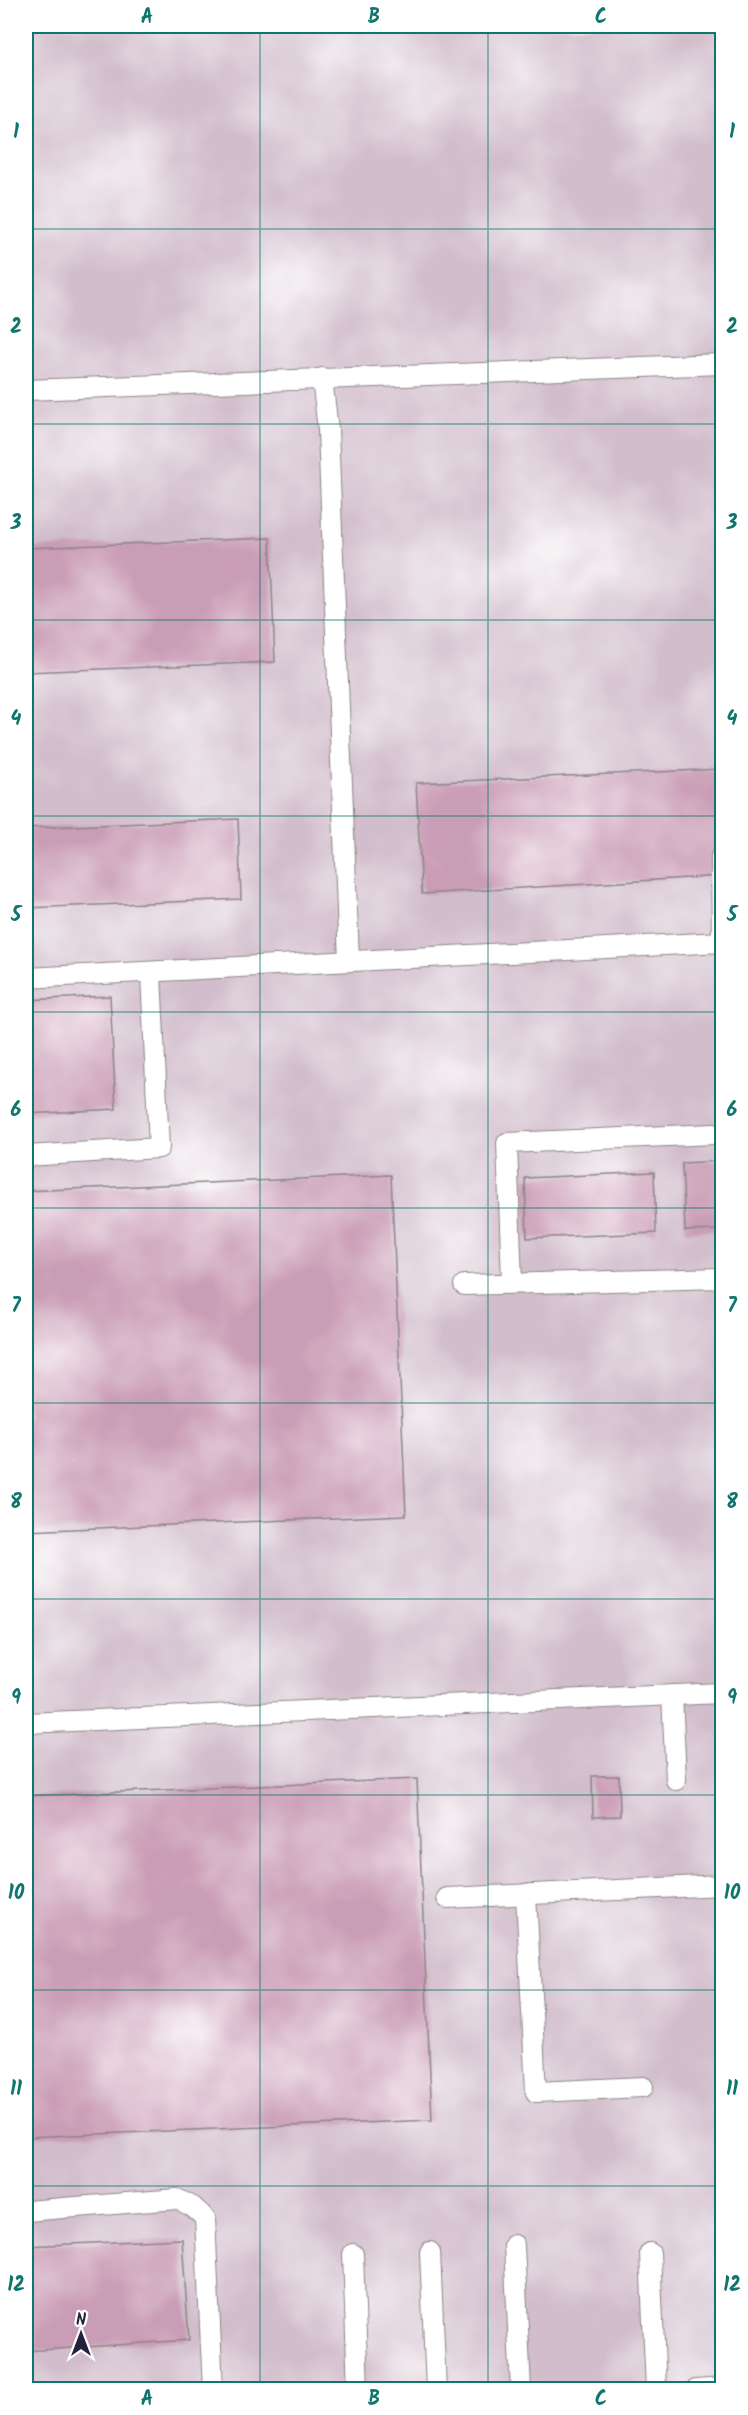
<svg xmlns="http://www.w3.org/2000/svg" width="748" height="2415" font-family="Kalam,sans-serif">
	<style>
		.industrial { fill: #d1bdcb }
		.building { fill: #ca9db6 }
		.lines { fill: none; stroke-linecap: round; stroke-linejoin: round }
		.service-casing { stroke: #8d8588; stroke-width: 22 }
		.service { stroke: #fff; stroke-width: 20 }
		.grid { fill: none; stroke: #0f766e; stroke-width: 1.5; stroke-opacity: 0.55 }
		.neatline { fill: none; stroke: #0f766e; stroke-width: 2 }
		.grid-label { font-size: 20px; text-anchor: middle; font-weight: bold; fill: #0f766e }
	</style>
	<rect width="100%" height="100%" fill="#fff"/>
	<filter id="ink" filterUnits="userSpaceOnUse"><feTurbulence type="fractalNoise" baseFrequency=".0167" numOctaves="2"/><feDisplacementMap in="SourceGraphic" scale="12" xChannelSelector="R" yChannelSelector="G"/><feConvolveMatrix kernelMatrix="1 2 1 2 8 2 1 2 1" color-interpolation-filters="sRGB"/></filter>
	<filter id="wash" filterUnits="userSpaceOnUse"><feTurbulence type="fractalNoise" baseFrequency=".008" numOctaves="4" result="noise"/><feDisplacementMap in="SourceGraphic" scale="24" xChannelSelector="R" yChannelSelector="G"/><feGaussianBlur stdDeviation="1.35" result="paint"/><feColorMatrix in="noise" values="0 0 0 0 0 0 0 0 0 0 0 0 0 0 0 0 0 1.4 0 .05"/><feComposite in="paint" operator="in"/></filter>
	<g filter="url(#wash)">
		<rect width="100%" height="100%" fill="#f8e8d4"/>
		<rect class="industrial" x="26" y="26" width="696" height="2363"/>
		<g id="blocks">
			<g class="building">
				<path d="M270 538 275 662 26 672V548Z"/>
				<path d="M722 769V827H718L721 876 422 894 416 783Z"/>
				<path d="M238 819 241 899 26 908V828Z"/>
				<path d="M110 996 116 1109 26 1114V1000Z"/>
				<path d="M722 1161V1230L685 1231 682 1163Z"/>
				<path d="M654 1172 656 1233 527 1238 525 1178Z"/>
				<path d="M391 1175 406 1515 26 1531V1191Z"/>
				<path d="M592 1776H619L620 1816 593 1817Z"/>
				<path d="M417 1779 432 2120 26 2137V1796Z"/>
				<path d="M182 2239 189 2340 26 2351V2246Z"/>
			</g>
		</g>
	</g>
	<g filter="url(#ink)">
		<use href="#blocks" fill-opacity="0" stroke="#8d8588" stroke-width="1.5"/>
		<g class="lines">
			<g class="service-casing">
				<g id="service">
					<path d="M322 378 328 430 349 961"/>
					<path d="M26 390 722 364"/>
					<path d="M721 857 722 942"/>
					<path d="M26 978 722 942"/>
					<path d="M26 1156 159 1148 151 973"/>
					<path d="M512 1283 507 1143 714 1134"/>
					<path d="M464 1285 722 1278"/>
					<path d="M672 1695 676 1780"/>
					<path d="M26 1723 722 1693"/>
					<path d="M526 1894 536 2092 643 2087"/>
					<path d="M447 1898 722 1885"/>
					<path d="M26 2211 177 2199 193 2207 205 2218 213 2390"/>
					<path d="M514 2245 521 2390"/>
					<path d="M430 2252 436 2390"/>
					<path d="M650 2253 656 2390"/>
					<path d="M353 2254 358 2390"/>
					<path d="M696 2390 722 2388"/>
				</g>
			</g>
			<use href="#service" class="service"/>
		</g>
	</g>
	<path class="grid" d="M260 26V2390M488 26V2390M26 229H722M26 424H722M26 620H722M26 816H722M26 1012H722M26 1208H722M26 1403H722M26 1599H722M26 1795H722M26 1990H722M26 2186H722"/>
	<rect width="748" height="2415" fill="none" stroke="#fff" stroke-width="66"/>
	<g transform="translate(81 2334)" stroke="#ffffff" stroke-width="4.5" paint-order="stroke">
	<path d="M0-4.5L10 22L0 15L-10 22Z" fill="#22223b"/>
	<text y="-9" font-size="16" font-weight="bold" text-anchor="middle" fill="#22223b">N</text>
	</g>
	<rect x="33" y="33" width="682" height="2349" class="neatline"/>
	<g class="grid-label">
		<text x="147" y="23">A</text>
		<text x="374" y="23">B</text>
		<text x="601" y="23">C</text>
		<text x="16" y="138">1</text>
		<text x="732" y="138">1</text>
		<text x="16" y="333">2</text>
		<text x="732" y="333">2</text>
		<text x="16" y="529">3</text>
		<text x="732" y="529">3</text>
		<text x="16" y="725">4</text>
		<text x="732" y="725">4</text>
		<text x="16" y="921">5</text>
		<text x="732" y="921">5</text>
		<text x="16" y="1116">6</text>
		<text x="732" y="1116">6</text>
		<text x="16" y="1312">7</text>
		<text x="732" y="1312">7</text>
		<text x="16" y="1508">8</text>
		<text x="732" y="1508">8</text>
		<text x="16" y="1704">9</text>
		<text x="732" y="1704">9</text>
		<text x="16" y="1899">10</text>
		<text x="732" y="1899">10</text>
		<text x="16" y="2095">11</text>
		<text x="732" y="2095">11</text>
		<text x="16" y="2291">12</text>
		<text x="732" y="2291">12</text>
		<text x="147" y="2405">A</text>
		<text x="374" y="2405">B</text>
		<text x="601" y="2405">C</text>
	</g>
</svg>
